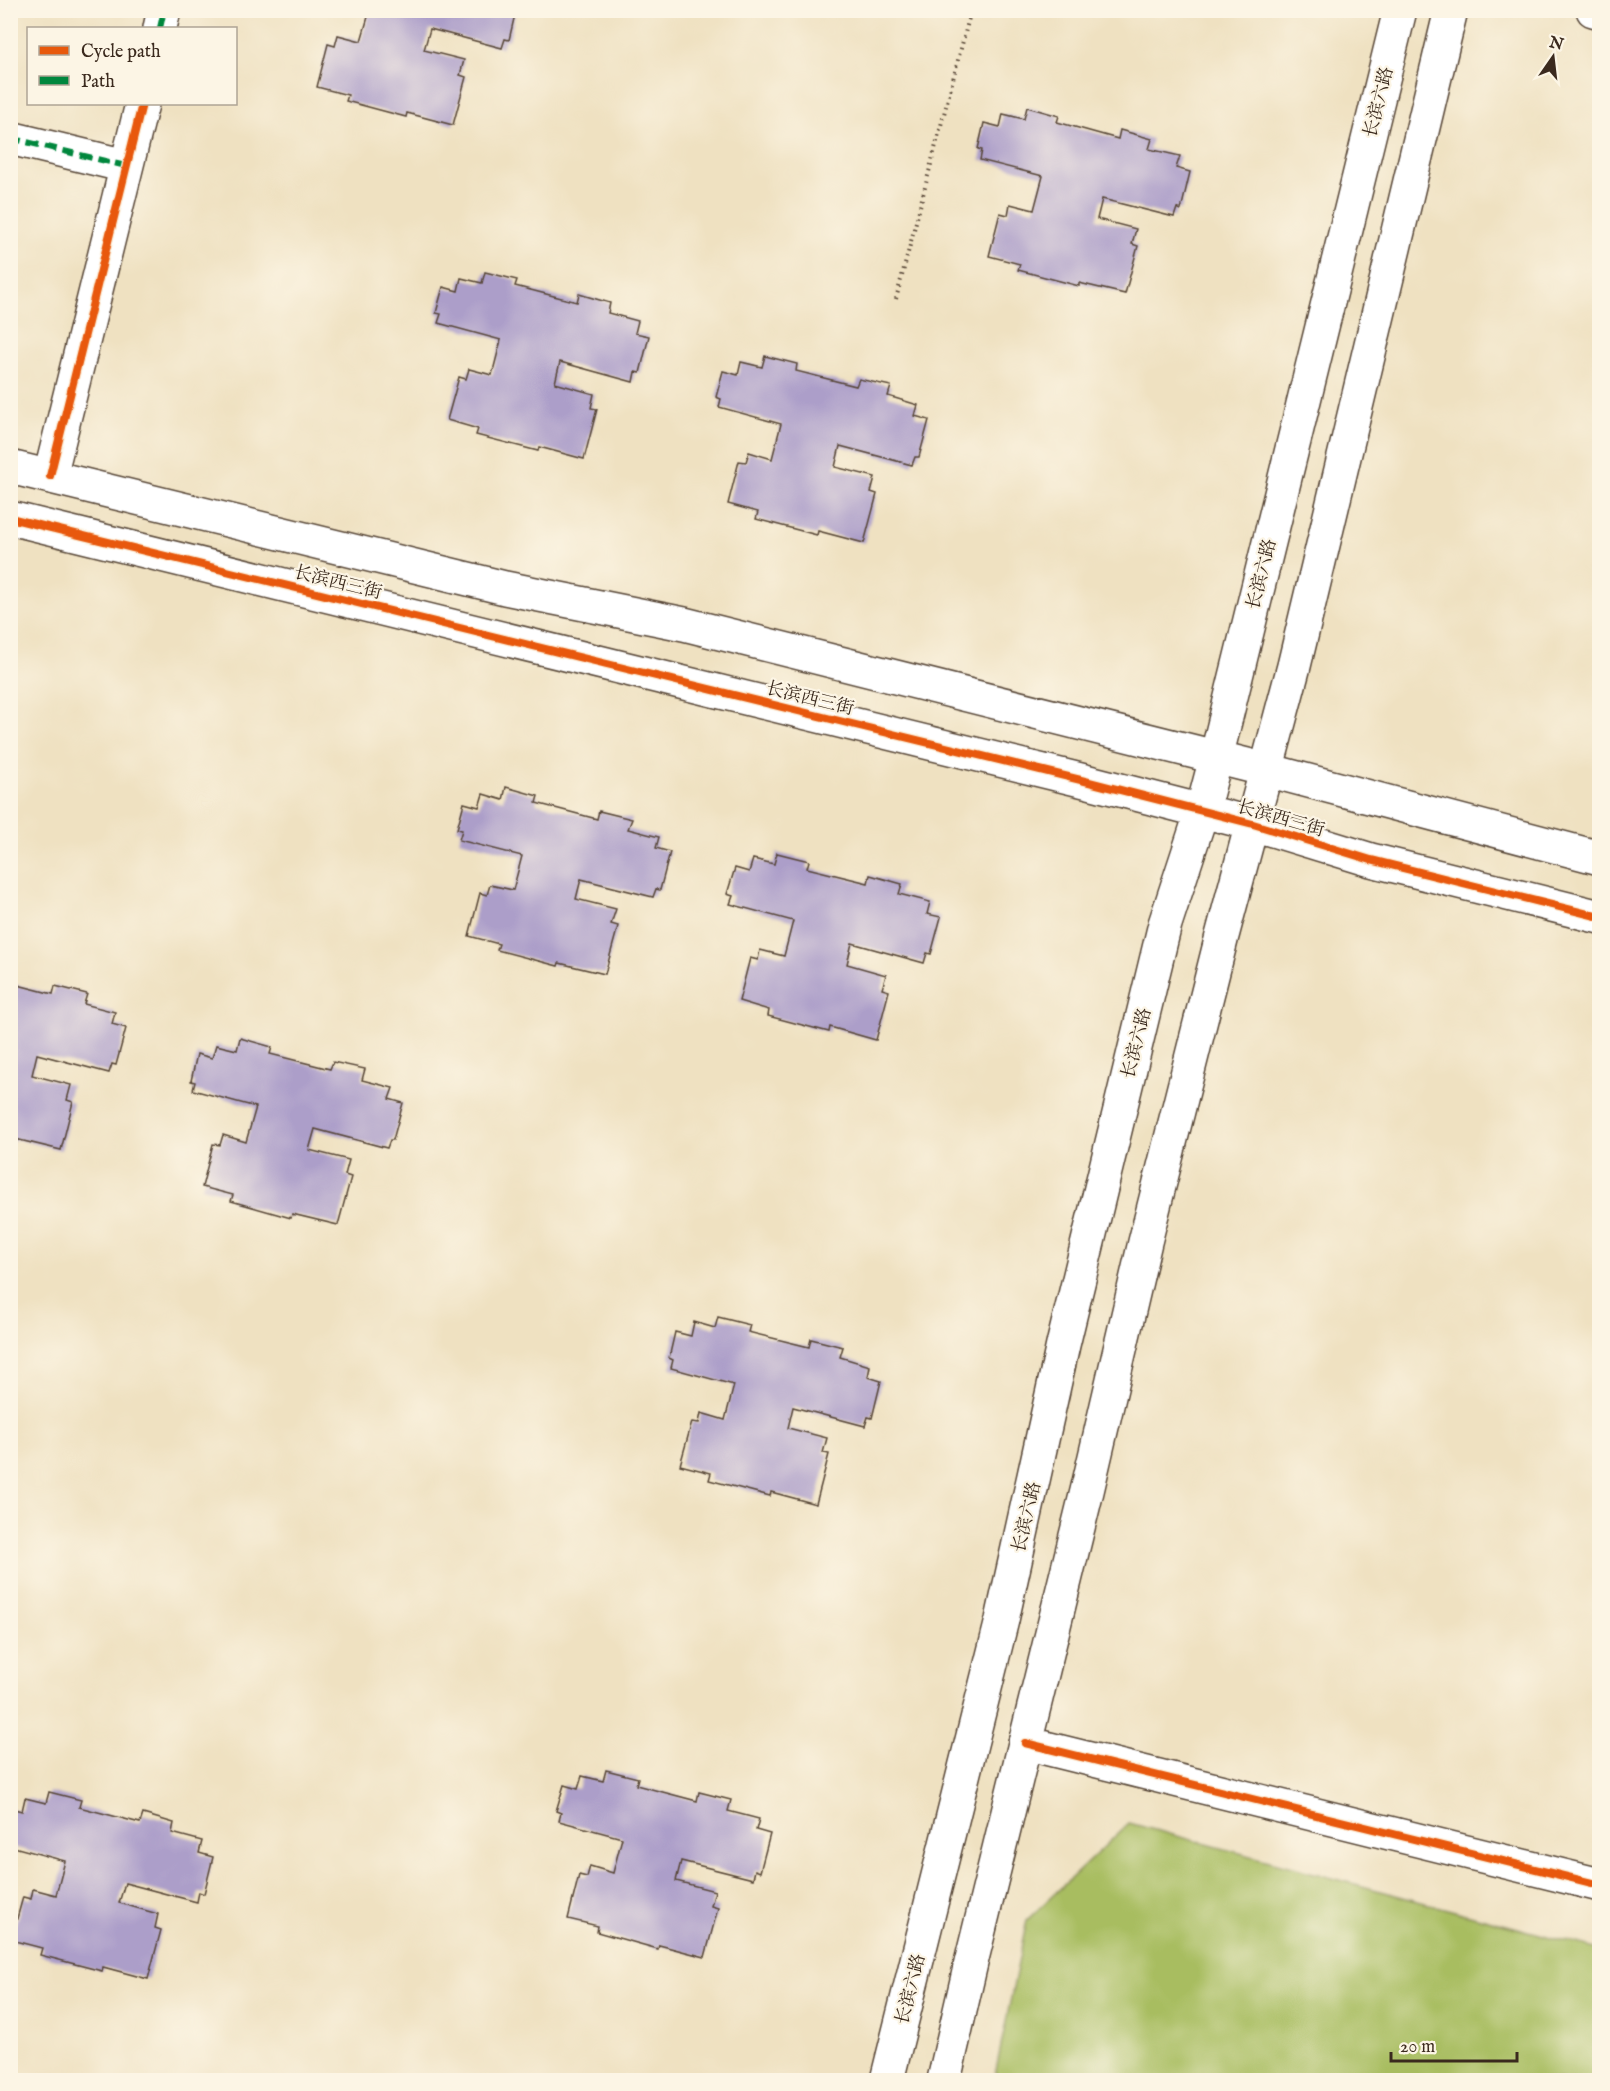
<svg xmlns="http://www.w3.org/2000/svg" width="1610" height="2091" font-family="'IM FELL English','Noto Serif SC',serif">
	<style>
		.green { fill: #a8bd61; stroke: #727440; stroke-width: 1.5 }
		.building { fill: #ac9ec9 }
		.lines { fill: none; stroke-linecap: round; stroke-linejoin: round }
		.minor-casing { stroke: #564536; stroke-width: 36 }
		.tertiary-casing { stroke: #564536; stroke-width: 36 }
		.secondary-casing { stroke: #564536; stroke-width: 36 }
		.path { stroke: #564536; stroke-width: 4; stroke-dasharray: 1.5 4.5; stroke-linecap: butt }
		.minor { stroke: #fff; stroke-width: 33 }
		.tertiary { stroke: #fff; stroke-width: 33 }
		.secondary { stroke: #fff; stroke-width: 33 }
		.quiet { stroke: #00873e; stroke-width: 6; stroke-dasharray: 12 6; stroke-linecap: butt }
		.cycleway-casing { stroke: #fcf5e5; stroke-width: 11 }
		.cycleway { stroke: #e8590c; stroke-width: 8 }
		.labels { text-anchor: middle; stroke-width: 4.5; stroke-linejoin: round; paint-order: stroke }
		.street-label { font-size: 18px; fill: #3b2a1e; stroke: #fcf5e5 }
	</style>
	<rect width="100%" height="100%" fill="#fcf5e5"/>
	<filter id="ink" filterUnits="userSpaceOnUse"><feTurbulence type="fractalNoise" baseFrequency=".0167" numOctaves="2"/><feDisplacementMap in="SourceGraphic" scale="12" xChannelSelector="R" yChannelSelector="G"/><feConvolveMatrix kernelMatrix="1 2 1 2 8 2 1 2 1" color-interpolation-filters="sRGB"/></filter>
	<filter id="wash" filterUnits="userSpaceOnUse"><feTurbulence type="fractalNoise" baseFrequency=".008" numOctaves="4" result="noise"/><feDisplacementMap in="SourceGraphic" scale="24" xChannelSelector="R" yChannelSelector="G"/><feGaussianBlur stdDeviation="1.35" result="paint"/><feColorMatrix in="noise" values="0 0 0 0 0 0 0 0 0 0 0 0 0 0 0 0 0 1.4 0 .05"/><feComposite in="paint" operator="in"/></filter>
	<g filter="url(#wash)">
		<rect width="100%" height="100%" fill="#efe1c1"/>
		<path class="green" d="M1129 1823 1599 1950V2080H994L1027 1920Z"/>
		<g id="blocks">
			<g class="building">
				<path d="M370 10H516L509 40 505 39 502 48 430 29 424 50 464 60 460 75 466 77 453 125 407 113 406 117 346 101 348 95 317 87 328 44 335 46 338 35 361 41Z"/>
				<path d="M1027 107 1059 116 1057 122 1118 139 1120 130 1152 139 1149 149 1180 156 1176 168 1190 172 1181 210 1177 208 1174 217 1102 199 1097 219 1136 229 1132 244 1138 246 1125 294 1079 283V286L1018 270 1020 264 989 256 1000 213 1008 215 1010 204 1034 210 1043 176 980 160 982 150 978 149 984 123 1000 127 1003 114 1024 119Z"/>
				<path d="M485 272 517 280 515 286 577 302 579 294 610 303 608 313 638 321 635 333 649 336 640 373 635 372 633 382 560 362 555 383 594 394 591 408 597 409 584 459 539 447 538 451 476 435 478 429 447 420 459 377 466 379 469 369 492 375 501 340 438 323 441 314 436 313 443 287 458 291 461 278 482 283Z"/>
				<path d="M765 356 797 364 796 371 856 386 859 379 891 386 888 396 918 405 915 416 929 420 919 457H915L912 465 840 446 835 467 875 477 871 492 877 494 864 543 818 531 817 535 756 519 758 512 728 504 739 461 746 462 749 452 772 459 781 424 719 407 721 399 716 397 723 371 738 375 741 362 762 367Z"/>
				<path d="M506 787 538 796 536 803 597 819 599 811 632 819 628 829 659 837 656 848 670 852 660 890 656 889 653 897 581 879 576 899 616 909 611 924 618 926 605 974 559 963 558 966 497 950 499 944 469 936 480 893 487 895 490 885 513 890 522 856 459 840 462 830 457 829 464 803 479 807 483 794 503 800Z"/>
				<path d="M777 853 809 861 807 868 868 883 870 875 902 884 899 894 930 902 927 914 941 917 931 954 927 953 924 963 852 943 847 964 886 975 882 989 889 991 876 1040 830 1027 829 1032 768 1016 769 1010 739 1001 750 958 758 960 760 950 784 956 793 921 730 904 733 896 727 894 735 868 749 872 753 859 774 864Z"/>
				<path d="M10 983 53 994 55 986 87 994 84 1004 115 1012 112 1024 126 1028 116 1065 112 1064 109 1073 37 1054 32 1075 71 1085 67 1100 73 1102 61 1150 15 1139 14 1142 10 1141Z"/>
				<path d="M240 1038 272 1047 270 1054 330 1069 333 1062 365 1069 362 1080 393 1088 389 1099 403 1103 393 1140H390L387 1148 315 1129 309 1150 349 1160 345 1175 351 1177 338 1225 292 1214 291 1218 231 1201 233 1195 202 1187 213 1144 220 1145 223 1135 246 1142 256 1107 193 1090 195 1082 191 1081 197 1054 212 1058 216 1045 237 1050Z"/>
				<path d="M718 1317 750 1325 748 1332 809 1347 811 1339 843 1347 840 1357 870 1366 868 1377 881 1381 872 1418 868 1417 865 1426 793 1407 788 1428 827 1438 823 1453 829 1454 816 1504 771 1492 770 1496 709 1480 711 1473 680 1465 692 1422 699 1423 701 1413 725 1420 734 1385 671 1368 673 1360 669 1358 675 1332 691 1336 694 1322 715 1328Z"/>
				<path d="M606 1770 638 1778 636 1785 697 1801 699 1792 731 1800 728 1811 759 1819 756 1830 770 1834 760 1872 755 1870 753 1879 681 1861 676 1881 715 1891 711 1906 718 1908 705 1957 659 1945 658 1949 597 1932 598 1926 568 1919 579 1875 587 1877 590 1866 613 1873 622 1838 559 1821 561 1813 556 1811 564 1785 578 1789 582 1776 603 1781Z"/>
				<path d="M49 1792 81 1800 79 1807 140 1823 143 1814 174 1823 172 1833 202 1841 199 1853 213 1857 204 1894 199 1892 197 1902 125 1883 119 1903 158 1914 155 1928 161 1930 148 1979 103 1967 102 1971 40 1955 42 1948 11 1940 23 1897 31 1899 33 1889 56 1895 65 1861 10 1846V1808L22 1811 25 1798 46 1803Z"/>
			</g>
		</g>
	</g>
	<g filter="url(#ink)">
		<use href="#blocks" fill-opacity="0" stroke="#564536" stroke-width="1.5"/>
		<g class="lines">
			<g class="minor-casing">
				<g id="minor">
					<path d="M1593 10 1600 12"/>
					<path d="M160 28 164 10"/>
					<path d="M10 138 126 166"/>
					<path d="M50 476 142 104"/>
					<path d="M1025 1743 1600 1885"/>
				</g>
			</g>
			<g class="tertiary-casing">
				<g id="tertiary">
					<path d="M10 467 505 588 684 624 1267 770 1600 858"/>
					<path d="M10 518 1089 782 1253 824 1371 860 1600 917"/>
				</g>
			</g>
			<g class="secondary-casing">
				<g id="secondary">
					<path d="M887 2080 1002 1620 1063 1345 1165 924 1202 811 1216 758 1400 10"/>
					<path d="M944 2080 971 1963 1087 1491 1145 1242 1222 936 1294 666 1451 10"/>
				</g>
			</g>
			<path class="path" d="M896 299 971 10"/>
			<use href="#minor" class="minor"/>
			<use href="#tertiary" class="tertiary"/>
			<use href="#secondary" class="secondary"/>
			<g class="quiet">
				<path d="M160 28 164 10"/>
				<path d="M10 138 126 166"/>
			</g>
			<g class="cycleway-casing">
				<g id="cycleway">
					<path d="M50 476 142 104"/>
					<path d="M10 518 1089 782 1253 824 1371 860 1600 917"/>
					<path d="M1025 1743 1600 1885"/>
				</g>
			</g>
			<use href="#cycleway" class="cycleway"/>
		</g>
	</g>
	<g class="labels">
		<g class="street-label">
			<text transform="translate(1378 102) rotate(-76)" y="6">长滨六路</text>
			<text transform="translate(1261 574) rotate(-76)" y="6">长滨六路</text>
			<text transform="translate(338 582) rotate(14)" y="6">长滨西三街</text>
			<text transform="translate(810 698) rotate(14)" y="6">长滨西三街</text>
			<text transform="translate(1281 818) rotate(16)" y="6">长滨西三街</text>
			<text transform="translate(1136 1043) rotate(-76)" y="6">长滨六路</text>
			<text transform="translate(1026 1517) rotate(-77)" y="6">长滨六路</text>
			<text transform="translate(910 1989) rotate(-76)" y="6">长滨六路</text>
		</g>
	</g>
	<rect width="1610" height="2091" fill="none" stroke="#fcf5e5" stroke-width="36"/>
	<rect x="27" y="27" width="210" height="78" fill="#fcf5e5" stroke="#afa495" stroke-width="1.5"/>
	<rect x="39" y="46" width="30" height="9" fill="#e8590c" stroke="#afa495" stroke-width="1.5"/>
	<text x="81" y="57" font-size="18" fill="#3b2a1e">Cycle path</text>
	<rect x="39" y="76" width="30" height="9" fill="#00873e" stroke="#afa495" stroke-width="1.5"/>
	<text x="81" y="87" font-size="18" fill="#3b2a1e">Path</text>
	<g transform="translate(1553 57) rotate(14)" stroke="#fcf5e5" stroke-width="4.5" paint-order="stroke">
	<path d="M0-4.5L10 22L0 15L-10 22Z" fill="#3b2a1e"/>
	<text y="-9" font-size="16" font-weight="bold" text-anchor="middle" fill="#3b2a1e">N</text>
	</g>
	<path d="M1391 2052v9h126v-9" fill="none" stroke="#3b2a1e" stroke-width="3"/>
	<text x="1400" y="2052" font-size="18" fill="#3b2a1e" stroke="#fcf5e5" stroke-width="4.5" paint-order="stroke">20 m</text>
</svg>
